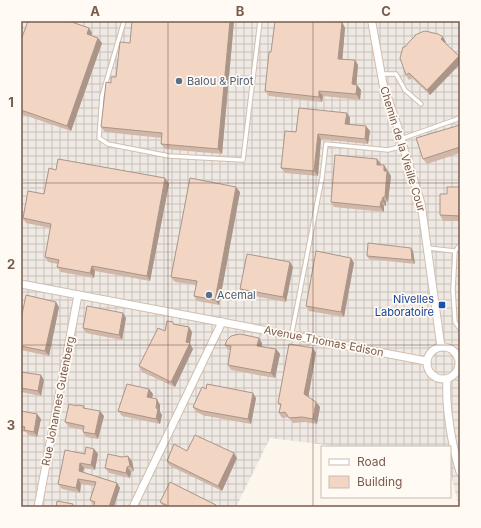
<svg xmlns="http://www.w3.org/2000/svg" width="481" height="528" font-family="Inter,sans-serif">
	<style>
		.industrial { fill: url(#industrial-grid) }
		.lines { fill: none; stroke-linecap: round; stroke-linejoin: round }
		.lane-casing { stroke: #d1beb0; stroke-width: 5.5 }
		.street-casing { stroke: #d1beb0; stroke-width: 9 }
		.lane { stroke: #fff; stroke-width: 3.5 }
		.street { stroke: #fff; stroke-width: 7 }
		.wall { fill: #d1b7a8 }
		.shaded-wall { fill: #aa9588 }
		.building { fill: #f3d5c3; stroke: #aa9588 }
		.grid { fill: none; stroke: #7a5c4d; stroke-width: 1; stroke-opacity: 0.55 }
		.service-dot { fill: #5c6f8a; stroke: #fffaf3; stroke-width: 1.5 }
		.transit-dot { fill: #1a4fb4; stroke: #fffaf3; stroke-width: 1.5 }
		.labels { text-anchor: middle; stroke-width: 3.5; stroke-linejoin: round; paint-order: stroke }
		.service-label { font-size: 11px; fill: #4e5e75; stroke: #fffaf3; text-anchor: start }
		.street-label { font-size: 11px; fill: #7a5c4d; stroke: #fffaf3 }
		.transit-label { font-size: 11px; fill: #164399; stroke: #fffaf3; text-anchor: end }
		.neatline { fill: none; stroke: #7a5c4d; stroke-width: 1.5 }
		.grid-label { font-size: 13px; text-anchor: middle; font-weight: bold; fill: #7a5c4d }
	</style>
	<defs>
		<pattern id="industrial-grid" width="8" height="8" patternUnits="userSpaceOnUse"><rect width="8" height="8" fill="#efe9e4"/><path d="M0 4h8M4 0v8" fill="none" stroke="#c7c0bb"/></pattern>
	</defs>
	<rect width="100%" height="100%" fill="#fdf6ec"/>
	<path class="industrial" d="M21 21H460V507H459L450 470V447H343L270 438 236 507H21Z"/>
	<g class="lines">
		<g class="lane-casing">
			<g id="lane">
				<path d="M124 21 102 96 99 138 108 144 169 156 243 160 260 21"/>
				<path d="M381 74H396L405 90 421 104"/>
				<path d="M401 139 460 118"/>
				<path d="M428 248 455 251 460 245"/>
				<path d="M455 251 453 290 455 322 460 329"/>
				<path d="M292 332 322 178 326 144 388 150 403 146"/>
			</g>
		</g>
		<g class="street-casing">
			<g id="street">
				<path d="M372 23 383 84 398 128 403 146 421 203 441 347"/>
				<path d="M21 284 426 361"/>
				<circle cx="443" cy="363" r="16"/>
				<path d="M447 379C445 407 452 446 460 472"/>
				<path d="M38 507 78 295"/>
				<path d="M133 507 222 322"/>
			</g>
		</g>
		<use href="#lane" class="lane"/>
		<use href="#street" class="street"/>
	</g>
	<g class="wall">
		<path d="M132 21H234L222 154 165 149 161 144 162 138 105 132 101 127 111 83 116 77 130 43Z"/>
		<path d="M342 22 345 28 342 59 358 65 356 85H357L361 90 360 100 323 96 322 102 269 96 265 91 271 52Z"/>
		<path d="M89 28 92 33 91 36 102 43 71 131 21 114V40Z"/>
		<path d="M446 42 445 43 460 58V64L430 95 412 78 409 80 406 75Z"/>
		<path d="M347 113 350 118V124L370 131 368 144 321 139 318 176 285 173 281 168 296 132Z"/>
		<path d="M460 125V153L427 164 423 159Z"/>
		<path d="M377 159 381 165H384L391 176 388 202H386V206H384V212L334 207 331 202Z"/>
		<path d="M56 170 165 178 169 184 150 281 95 271 94 278 61 272 57 267 58 264 48 262 45 257 50 228 26 223 23 218 44 194Z"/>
		<path d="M460 187V221H443L440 215 447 194Z"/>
		<path d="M240 192 219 305 197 301 194 296 196 285 175 282 171 277Z"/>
		<path d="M411 248 413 251 415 264 369 259 367 256Z"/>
		<path d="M351 258 354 263 344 317 309 311 306 306Z"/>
		<path d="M293 267 286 302 244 294 240 289Z"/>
		<path d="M59 307 49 356 21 350V319Z"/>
		<path d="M126 318 122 340 86 333 83 328Z"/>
		<path d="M174 324 189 327 192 332 190 344 193 349 175 387 142 372 139 366 165 331Z"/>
		<path d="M262 343V346L276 349 280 354 275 378 231 370 228 365 230 350H228L225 345Z"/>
		<path d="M316 353 308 397 316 402 320 407 317 424 305 422 293 423 289 417 282 418 279 413 280 406 278 403Z"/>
		<path d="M21 372 44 380 41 396 21 392Z"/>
		<path d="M149 389 153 394 152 398 160 405V412L162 415 160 424 122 416 118 411Z"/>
		<path d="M206 389 256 398 251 424 207 416H205L196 412 193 407Z"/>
		<path d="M77 406H84L85 408 104 416 98 439 86 437 83 432V430L69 427 65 422Z"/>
		<path d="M21 411 37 414 41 419 37 437 28 435 26 432 21 431Z"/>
		<path d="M94 449 98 454 95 470 84 468 83 472 117 483 120 488 94 505 90 500 94 486 81 484 80 493 62 489 58 484 85 454Z"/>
		<path d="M187 451 237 458 222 491 170 466 167 461Z"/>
		<path d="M132 461 134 471 131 472 130 478 109 473 105 468Z"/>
		<path d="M160 502 218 507H164Z"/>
	</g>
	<g class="shaded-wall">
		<path d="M230 21H234L222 154 218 149Z"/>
		<path d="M342 22 345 28 342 64 338 59Z"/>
		<path d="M89 28 92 33 90 39 87 34Z"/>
		<path d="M443 37 446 42 444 44 441 39Z"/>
		<path d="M98 38 102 43 71 131 67 126Z"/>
		<path d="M459 56 460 58V64L430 95 427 90Z"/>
		<path d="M355 60 358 65 356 89 352 84Z"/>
		<path d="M357 85 361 90 360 100 356 94Z"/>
		<path d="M319 91 323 96 322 102 319 97Z"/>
		<path d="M347 113 350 118 349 129 345 124Z"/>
		<path d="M366 126 370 131 368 144 365 139Z"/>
		<path d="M318 134 321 139 318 176 314 171Z"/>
		<path d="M377 159 381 164 380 170 377 165Z"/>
		<path d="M384 165 391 176 388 202 385 197 384 171Z"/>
		<path d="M165 178 169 184 150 281 147 276Z"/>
		<path d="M236 187 240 192 219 305 215 300Z"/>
		<path d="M383 197 386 202V206L382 201Z"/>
		<path d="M381 201 384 206V212L380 207Z"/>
		<path d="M411 248 413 251 415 264 412 260Z"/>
		<path d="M351 258 354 263 344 317 341 312Z"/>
		<path d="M290 262 293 267 286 302 283 297Z"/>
		<path d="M92 266 95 271 94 278 90 273Z"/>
		<path d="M56 302 59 307 49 356 45 351Z"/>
		<path d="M123 313 126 318 122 340 119 335Z"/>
		<path d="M189 327 192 332 190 344 193 349 175 387 171 382 186 342Z"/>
		<path d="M259 338 262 343 261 351 257 346Z"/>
		<path d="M313 348 316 353 308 399 304 394Z"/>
		<path d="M276 349 280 354 275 378 271 373Z"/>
		<path d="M41 375 44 380 41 396 38 391Z"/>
		<path d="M149 389 153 394 151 402 147 397Z"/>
		<path d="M253 393 256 398 251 424 248 419Z"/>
		<path d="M157 399 160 405V412L162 415 160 424 156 419Z"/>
		<path d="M316 402 320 407 317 424 313 419Z"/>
		<path d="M100 411 104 416 98 439 95 434Z"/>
		<path d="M37 414 41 419 37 437 34 432Z"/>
		<path d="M94 449 98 454 95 470 91 465Z"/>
		<path d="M234 453 237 458 222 491 218 486Z"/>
		<path d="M128 456 132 461 134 471 130 466Z"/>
		<path d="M80 463 84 468 82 476 79 471Z"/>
		<path d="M127 467 131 472 130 478 126 473Z"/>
		<path d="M21 477 22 479 21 487Z"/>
		<path d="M78 479 81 484 80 493 76 488Z"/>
		<path d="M117 483 120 488 114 507H109Z"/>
	</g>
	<g class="building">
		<path d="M28 21H69L89 28 87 34 98 38 67 126 21 110V40Z"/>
		<path d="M132 21H230L218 149 161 144 162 133 101 127 106 82 111 83V77H116L120 42 130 43Z"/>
		<path d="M275 21H327L342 22 338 59 355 60 352 84 357 85 356 94 319 91V97L265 91 269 52H271Z"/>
		<path d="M425 31 438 34 443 37 441 39 459 56 427 90 409 73 406 75 400 58 403 47H405L409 42 415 36V35L422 32Z"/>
		<path d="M299 108 347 113 345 124 366 126 365 139 318 134 314 171 281 168 285 131 296 132Z"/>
		<path d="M460 125V147L423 159 416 138Z"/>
		<path d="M335 155 377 159V165H384V171H387L385 197H383L382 201H381L380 207 331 202Z"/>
		<path d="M58 159 165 178 147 276 92 266 90 273 57 267 59 260 45 257 51 224 23 218 28 191 44 194 49 168 56 170Z"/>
		<path d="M190 178 236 187 215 300 194 296 197 281 171 277Z"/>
		<path d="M447 187H460V216L440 215V194H447Z"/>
		<path d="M368 243 411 248 412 260 367 256Z"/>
		<path d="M316 251 351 258 341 312 306 306Z"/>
		<path d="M247 254 290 262 283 297 240 289Z"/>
		<path d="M26 295 56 302 45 351 21 346V319Z"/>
		<path d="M87 306 123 313 119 335 83 328Z"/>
		<path d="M167 321 173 322V324L189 327 186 342 190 343 171 382 139 366 158 328 165 331Z"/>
		<path d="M240 334 259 338 257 346 276 349 271 373 228 365 231 346 225 345 227 340 231 336 235 335Z"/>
		<path d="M289 344 313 348 304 394 316 402 313 419 302 417 289 418 285 412 279 413 281 404 278 403Z"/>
		<path d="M21 372 41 375 38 391 21 388Z"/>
		<path d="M127 384 149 389 147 397 157 399 156 408 158 409 156 419 118 411Z"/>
		<path d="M207 384 253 393 248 419 203 411H202L193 407 202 387 206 389Z"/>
		<path d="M69 404 77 406V405L84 406 83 408 100 411 95 434 83 432 84 426 65 422Z"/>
		<path d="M21 411 37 414 34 432 24 430 25 427 21 426Z"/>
		<path d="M195 435 234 453 218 486 167 461 174 444 187 451Z"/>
		<path d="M86 447 94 449 91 465 80 463 79 471 117 483 109 507H93L95 502 90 500 96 482 78 479 76 488 58 484 65 450 85 454Z"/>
		<path d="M108 454 122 457 128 456 130 466 127 467 126 473 105 468Z"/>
		<path d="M170 482 216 505 215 507H170L160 502Z"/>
		<path d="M57 501 73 504V507H56Z"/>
	</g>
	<path class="grid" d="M168 21V507M313 21V507M21 183H460M21 345H460"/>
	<g class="service-dot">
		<circle cx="179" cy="81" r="4"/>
		<circle cx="209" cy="295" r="4"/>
	</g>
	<rect class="transit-dot" x="438" y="301" width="8" height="8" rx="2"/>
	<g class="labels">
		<g class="service-label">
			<text x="187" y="85">Balou &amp; Pirot</text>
			<text x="217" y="299">Acemal</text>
		</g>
		<g class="street-label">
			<text transform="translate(403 149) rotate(73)" y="4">Chemin de la Vieille Cour</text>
			<text transform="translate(324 341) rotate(11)" y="4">Avenue Thomas Edison</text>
			<text transform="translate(58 401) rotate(-79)" y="4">Rue Johannes Gutenberg</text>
		</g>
		<g class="transit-label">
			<text x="434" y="303">Nivelles<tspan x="434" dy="13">Laboratoire</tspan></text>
		</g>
	</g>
	<rect width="481" height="528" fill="none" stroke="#fffaf3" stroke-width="44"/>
	<rect x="321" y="446" width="130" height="52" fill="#fffaf3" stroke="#cabbb1"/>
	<rect x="329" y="459" width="20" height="6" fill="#ffffff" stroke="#cabbb1"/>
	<text x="357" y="466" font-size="12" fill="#7a5c4d">Road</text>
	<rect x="329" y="476" width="20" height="12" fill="#f3d5c3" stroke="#cabbb1"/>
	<text x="357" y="486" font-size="12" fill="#7a5c4d">Building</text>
	<rect x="22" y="22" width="437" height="484" class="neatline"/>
	<g class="grid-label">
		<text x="95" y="16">A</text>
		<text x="240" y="16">B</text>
		<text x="386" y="16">C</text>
		<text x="11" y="107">1</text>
		<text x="11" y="269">2</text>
		<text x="11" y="430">3</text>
	</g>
</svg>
